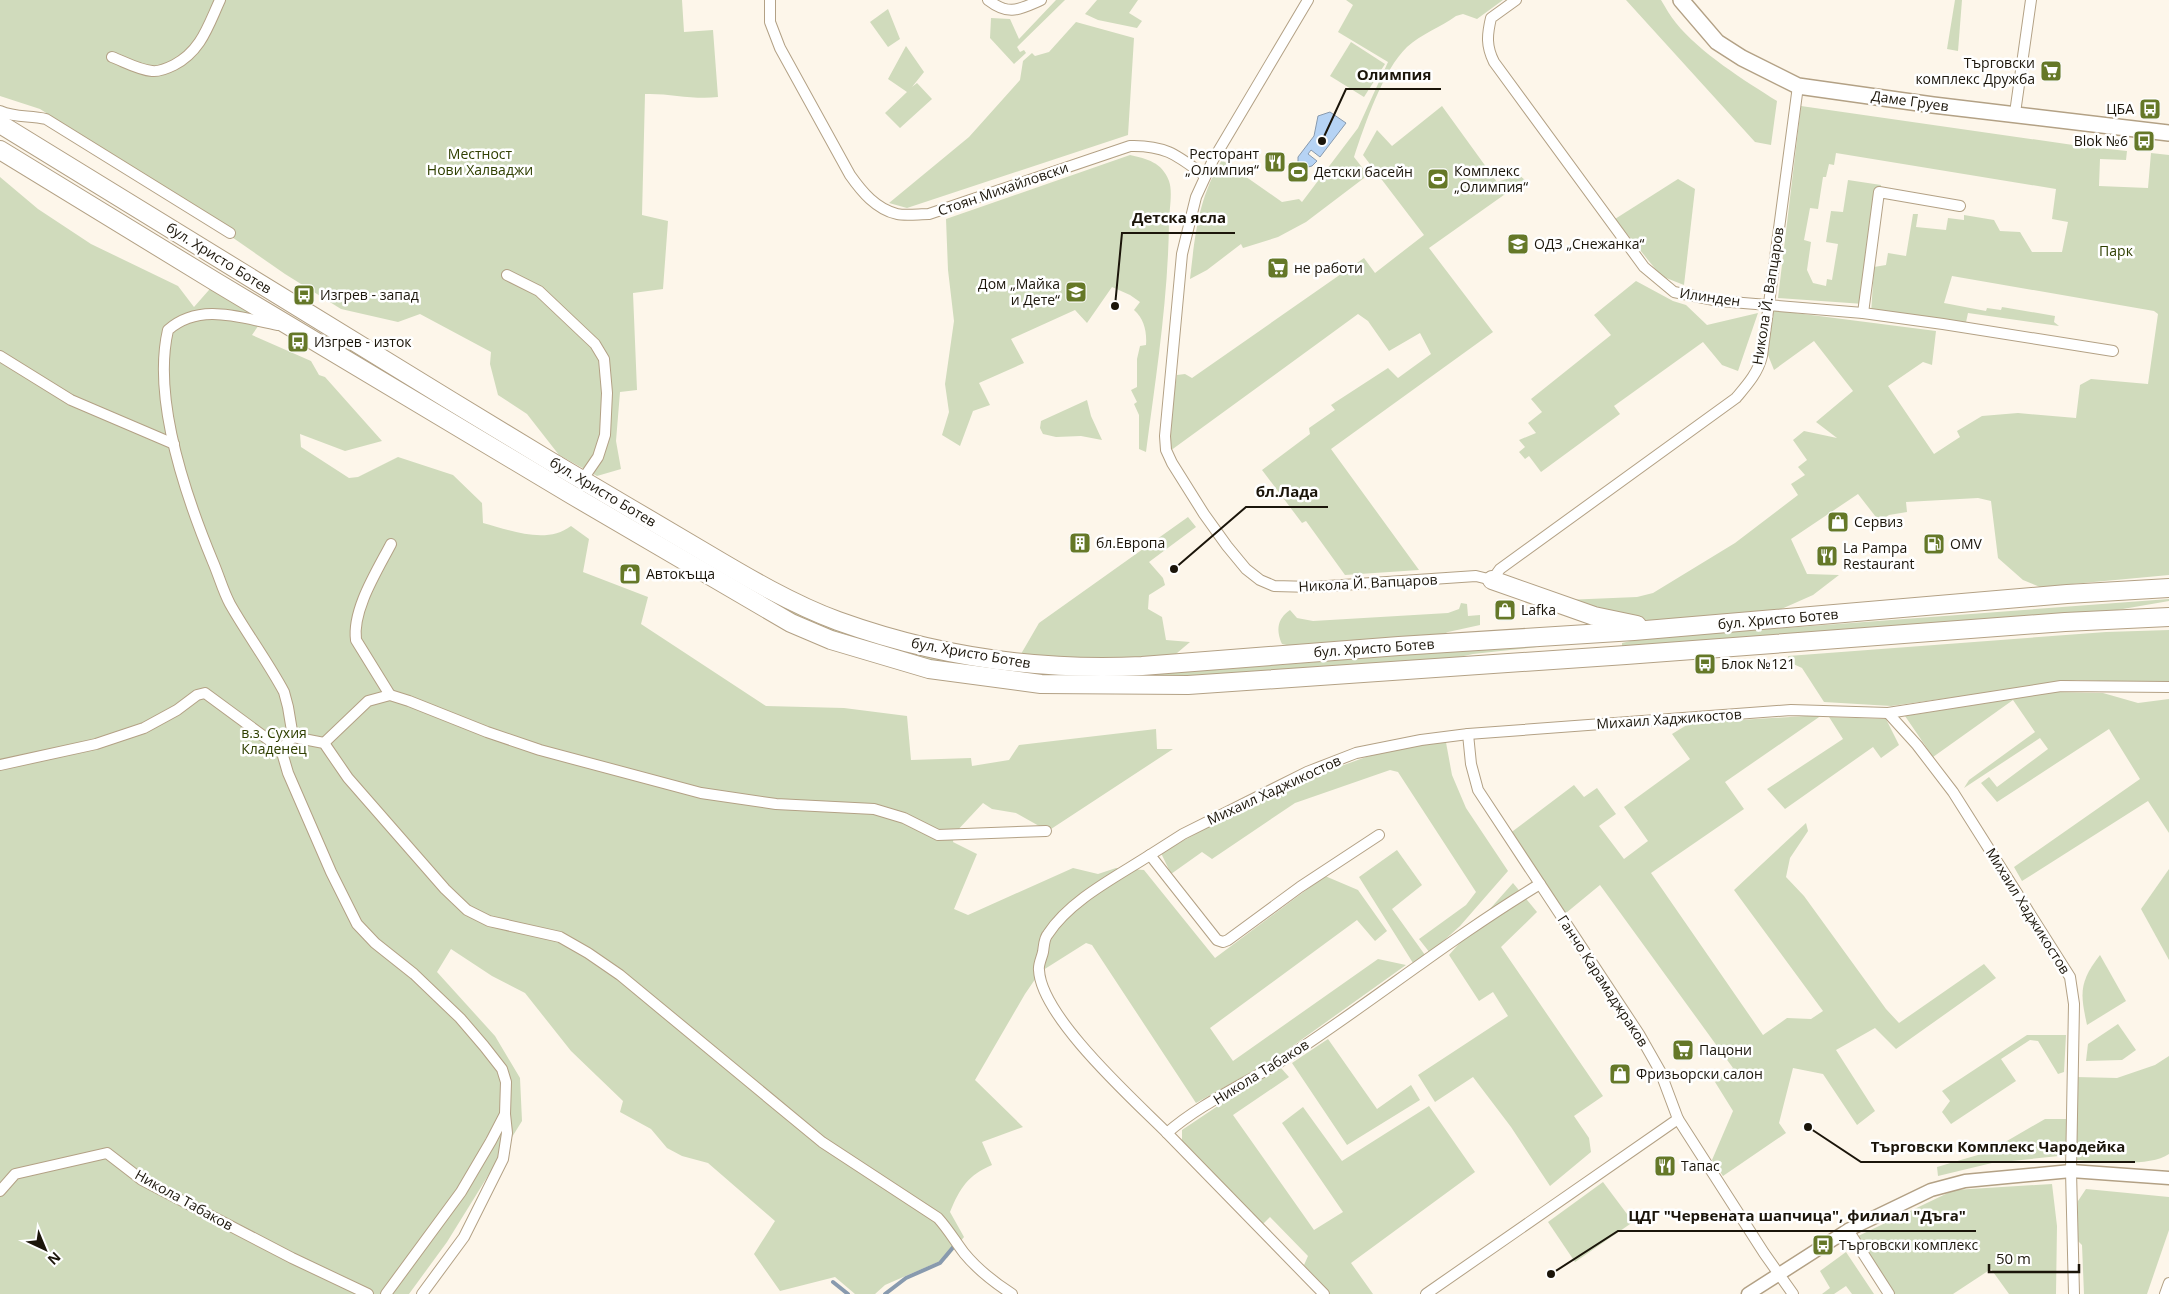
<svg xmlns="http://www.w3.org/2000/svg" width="2169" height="1294" font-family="'Open Sans',sans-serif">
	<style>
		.green { fill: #d0dbbc }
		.water { fill: #b6d3f4; stroke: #889aae }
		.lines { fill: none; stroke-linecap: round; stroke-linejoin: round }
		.stream { stroke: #889aae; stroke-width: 4 }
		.minor-casing { stroke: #b3a185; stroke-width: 12 }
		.tertiary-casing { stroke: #b3a185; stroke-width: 15 }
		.secondary-casing { stroke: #b3a185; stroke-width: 18 }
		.trunk-casing { stroke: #b3a185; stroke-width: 20 }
		.minor { stroke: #fff; stroke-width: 10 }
		.tertiary { stroke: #fff; stroke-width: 12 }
		.secondary { stroke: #fff; stroke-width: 15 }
		.trunk { stroke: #fff; stroke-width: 18 }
		.labels { text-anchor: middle; stroke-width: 5; stroke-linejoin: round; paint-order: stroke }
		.poi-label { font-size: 14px; fill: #1b150a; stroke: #fff; text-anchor: start }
		.street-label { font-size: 14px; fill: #1b150a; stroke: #fff }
		.park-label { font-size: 14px; fill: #2f3f00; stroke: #fff }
		.leader { fill: none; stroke: #1b150a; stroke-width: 2 }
		.callout-dot { fill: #1b150a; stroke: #fff; stroke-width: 2 }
		.callout-label { font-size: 15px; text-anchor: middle; font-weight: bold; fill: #1b150a; stroke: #fff; stroke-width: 5; stroke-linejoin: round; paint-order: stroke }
	</style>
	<rect width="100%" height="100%" fill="#fdf6ea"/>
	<g class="green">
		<path d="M0 0H682L684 32 713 30 718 97C693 100 669 93 645 94L642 215 668 221 663 289 633 293 637 390 620 392 616 441 621 469 597 476 559 455 527 414 498 395 490 364 491 352 420 314 398 322 341 309 285 274 141 174 40 109 0 96Z"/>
		<path d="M1056 0H1065L1017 47 1020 52 1024 50 1026 53 1014 64 990 38 991 18 1010 19 1019 39Z"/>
		<path d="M1097 0H1138L1129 13 1142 21 1137 28 1098 20 1085 14Z"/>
		<path d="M1346 0H1503L1477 19 1463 14 1456 16C1441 27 1421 34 1407 47 1383 70 1365 124 1354 157L1368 175 1306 222 1278 237 1243 248 1241 244 1207 270 1190 279C1195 236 1198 198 1222 160L1282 202 1299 199 1302 202 1358 128 1388 62 1338 32 1353 5Z"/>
		<path d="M1626 0H1661C1666 8 1670 16 1676 23 1699 52 1745 81 1777 101L1771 145 1755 142Z"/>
		<path d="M1955 0H1962L1958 51 1947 49Z"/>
		<path d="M888 9 900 39 888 47 870 22Z"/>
		<path d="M1076 22 1134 38 1128 135 907 208 889 203 969 137 1020 80 1023 61 1032 53 1035 56 1049 52Z"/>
		<path d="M1351 42 1385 64 1364 97 1330 76Z"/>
		<path d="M906 46 924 72 912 87 917 83 932 99 900 128 885 113 907 92 888 79Z"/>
		<path d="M1442 106 1497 182 1519 175 1525 180 1429 248 1493 332 1331 449 1419 570 1345 575 1306 521 1302 523 1262 470 1310 434 1309 428 1335 410 1331 405 1388 368 1398 378 1431 354 1420 333 1389 351 1368 321 1358 314 1170 451 1173 398 1177 375 1185 374 1192 378 1364 258 1375 273 1424 235 1363 155 1377 130 1392 146Z"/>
		<path d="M1801 106 2080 146 2127 151 2126 160 2100 159 2099 186 2148 188 2151 153 2169 155V575L2040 587 2023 580 1998 558 1991 501 1978 498 1906 502 1907 512 1889 515 1879 521 1858 494 1791 539 1807 574 1839 575 1813 595 1777 611 1658 621 1615 617 1565 600 1637 597 1653 593 1735 543 1798 495 1791 484 1805 475 1798 467 1807 460 1793 440 1804 431 1837 438 1816 422 1853 391 1814 341 1774 370 1768 355 1772 310 1936 331 1932 365 1923 362 1888 386 1934 454 1960 437 1957 431 1982 416 2018 413 2076 418 2080 385 2091 379 2148 384 2158 314 2154 311 1952 276 1944 303 1986 311 1987 308 2001 310 2002 307 2055 316 2054 322 2059 326 1968 313 1965 327 1871 314 1874 267 1886 265 1888 253 1906 256 1913 214H1918L1916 227 1946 230 1948 218 1964 220V215L1994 220 2000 231 2020 232 2032 252H2062L2068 222 2052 219 2056 189 1836 153 1834 165 1829 164 1826 177H1823L1818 209 1810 208 1804 240 1811 242 1807 270 1813 283 1826 286 1827 279 1832 280 1838 244 1826 242 1831 211 1843 212 1848 180 1881 185 1864 304 1778 298Z"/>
		<path d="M1130 155C1147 159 1162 162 1169 181 1173 192 1169 211 1169 223 1168 300 1156 376 1146 452L1139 449V415L1134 404 1137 402 1131 390 1137 387V359L1140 346 1146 345C1147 331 1144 319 1134 310L1140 302 1130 295 1112 287 1087 323 1075 310 1011 339 1024 363 979 383 990 405 973 411 960 446 942 435 949 412 945 384 954 321 948 270 946 219Z"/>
		<path d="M0 177 38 209 91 244 178 286 194 307 216 282 267 313 252 335 311 361 319 375 325 377 382 441 345 451 300 434 301 447 349 478 358 477 398 457 453 475 482 503 483 523C510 530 546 545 571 526L589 539 583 572 648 597 641 624 766 706 844 708 907 716 911 760 971 758 972 766 1009 760 1019 745 1156 729 1157 749H1173L1048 831 1016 813 992 809 983 803 954 834 953 842 977 854 954 909 968 915 1073 868 1098 874 1116 868 1144 870 1215 958 1325 876 1358 890 1387 931 1375 941 1357 920 1210 1028 1233 1061 1378 959 1406 965 1273 1060 1196 1103 1092 945 1086 943 1040 972 1025 994 975 1080 1023 1127 982 1142 992 1165C968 1175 960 1188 950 1212L964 1237 947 1258 885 1285 875 1294H855L835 1277 780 1291 754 1254 775 1221 708 1163 682 1156 667 1148 651 1129 620 1112 623 1101 571 1051 525 993 492 976 451 949 437 972 495 1036 520 1078 522 1121 447 1242 409 1294H0Z"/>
		<path d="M1678 179 1695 189 1684 285 1661 276 1615 219Z"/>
		<path d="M1636 281 1673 301 1686 305 1707 325 1758 313 1738 371 1722 365 1703 342 1614 406 1620 414 1541 472 1529 456 1525 459 1519 452 1525 447 1519 440 1536 433 1528 423 1542 412 1531 399 1611 335 1594 315Z"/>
		<path d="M325 332 854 634 1151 672 1213 670 1537 645V647L1473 654 1450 659 1164 679 1042 677 924 660 819 628 752 595 324 337Z"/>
		<path d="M1087 400 1091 416 1102 440 1081 436 1056 437 1043 434 1040 428 1041 421Z"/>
		<path d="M1188 517 1196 527 1149 562 1163 578 1165 585 1149 595 1148 609 1162 617 1166 640 1190 642 1170 659H1028L1021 654 1039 623Z"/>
		<path d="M2169 599V601L2094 614 1631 648 1622 646V643L1639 639Z"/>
		<path d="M1461 603 1467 604 1468 616 1480 615V625L1448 632 1434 638 1296 647 1282 644C1276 630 1277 619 1290 610L1297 618 1313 621 1448 613 1459 609Z"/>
		<path d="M2169 630V684L2077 680 1891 706 1824 702 1802 668 1789 662 1788 656 2106 632Z"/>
		<path d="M2056 692 2103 693 2138 703 2169 699V833L2148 801 2022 881 2014 867 2140 779 2109 729 1997 802 1981 783 1989 777 1997 787 2048 749 2040 738 1964 788 1969 780 2035 732 2013 700 1933 757 1905 716Z"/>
		<path d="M1822 715 1725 782 1744 809 1651 873 1763 1035 1787 1018 1811 1019 1823 1011 1734 890 1806 823 1808 831 1790 858 1786 877 1804 896 1886 1009 1899 1023 1984 964 1996 978 1896 1049 1875 1028 1836 1050 1875 1111 1857 1125 1823 1074 1793 1068 1779 1123 1786 1133 1723 1176 1712 1160 1733 1111 1715 1082 1733 1068 1600 885 1566 913 1509 834 1574 785 1584 797 1597 788 1616 814 1599 826 1624 859 1648 841 1624 807 1690 759 1672 734 1690 723Z"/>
		<path d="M1829 717 1886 719 1899 745 1881 758 1873 747 1785 809 1767 789 1843 739Z"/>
		<path d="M1445 737 1452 775 1466 808 1508 871 1460 926 1430 953 1419 939 1466 905 1476 892 1398 772 1390 770 1295 803 1212 859 1202 852 1171 874 1161 853 1275 790 1366 757Z"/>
		<path d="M1397 850 1422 885 1392 909 1425 955 1413 963 1359 877Z"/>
		<path d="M2169 869V960L2141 909Z"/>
		<path d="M1513 883 1537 912 1501 947 1603 1096 1574 1116 1589 1138 1591 1152 1550 1186 1511 1127 1473 1077 1435 1102 1418 1075 1508 1016 1493 992 1479 1001 1449 955Z"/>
		<path d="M2100 955 2126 1001 2087 1025C2080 993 2079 982 2100 955Z"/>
		<path d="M2118 1024 2136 1050 2122 1060 2086 1061 2088 1044Z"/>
		<path d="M2027 1035H2066L2064 1072 2058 1074 2038 1041 2030 1040 2001 1059 2016 1081 1951 1124 1942 1112 1950 1101 1942 1091Z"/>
		<path d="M1328 1039 1377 1109 1411 1085 1420 1100 1347 1145 1292 1063Z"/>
		<path d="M2169 1056V1154C2149 1168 2099 1161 2074 1160L2076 1077 2117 1078 2155 1065Z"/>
		<path d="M1281 1068 1289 1077 1233 1115 1314 1230 1343 1212 1282 1123 1303 1107 1342 1161 1429 1106 1475 1172 1351 1263 1373 1294H1330L1304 1265 1308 1256 1270 1217 1262 1225 1182 1143V1130L1252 1083Z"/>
		<path d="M2045 1119H2071L2069 1155 1992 1163 1938 1176 1937 1167 1988 1152Z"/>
		<path d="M1603 1182 1633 1222 1575 1262 1548 1222Z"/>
		<path d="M2052 1184 2057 1226 2056 1294H2009L1991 1269 1953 1294H1887L1852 1239 1954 1190Z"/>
		<path d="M2086 1189 2169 1197V1230L2147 1294H2084L2082 1245 2076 1239 2078 1201Z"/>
		<path d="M1846 1252 1874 1294H1852L1846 1286 1834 1294H1822L1830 1288 1820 1271Z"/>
	</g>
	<path class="water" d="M1330 112 1346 123 1320 157 1311 150 1308 154 1317 161 1312 166 1304 168 1305 173 1302 178 1295 179 1292 174V169L1301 166 1298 162V157L1314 136 1318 116Z"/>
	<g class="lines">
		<g class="stream">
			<path d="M833 1282 848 1294"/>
			<path d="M885 1294 906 1278 940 1263 955 1245"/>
		</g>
		<g class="minor-casing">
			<g id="minor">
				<path d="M770 0V22L780 48 850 175C862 192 876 209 897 214 906 216 919 214 929 214L1130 146C1166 145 1178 156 1205 176"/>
				<path d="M988 0C1009 16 1018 10 1041 0"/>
				<path d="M1308 0 1213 160 1196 197 1182 254 1165 436 1166 450 1172 463 1204 514 1227 546 1246 569 1260 580 1274 586 1313 587 1476 576 1492 580 1500 569 1736 398C1747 385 1758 373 1762 356L1798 86"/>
				<path d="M1516 0 1491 18C1487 35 1486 46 1494 62L1644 267 1674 292 1719 301 1863 313 1943 324 2113 351"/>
				<path d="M112 57C125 62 139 70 152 71 160 72 168 68 174 65 201 51 208 26 220 0"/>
				<path d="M0 111C15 118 30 115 46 119L230 233"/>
				<path d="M2015 113 2031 0"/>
				<path d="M507 275 539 291 595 344 604 359 607 393 605 435 598 457 585 476"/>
				<path d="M1863 313 1879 192 1960 206"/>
				<path d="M278 325C241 318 200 302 168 330 152 399 186 497 213 562 219 576 223 591 230 604 247 634 268 662 284 692L288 707 293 737 324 743 348 778 445 889 467 910 489 921 560 937 588 953 620 975 822 1142 938 1218C948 1229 955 1241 964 1253 977 1269 995 1283 1012 1294"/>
				<path d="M0 356 71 400 174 444"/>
				<path d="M390 695 356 640C352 610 377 571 391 544"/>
				<path d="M1888 713 1917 745 1953 792 2070 977 2074 1004 2071 1171 2074 1294"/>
				<path d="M293 737 281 749 288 773 331 872 357 924 375 943 414 974 460 1018 484 1046 502 1069 506 1082 505 1114 491 1141 461 1192 386 1294"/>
				<path d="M324 743 368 701 390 695 409 701 487 732 540 750 701 793 776 804 874 809 904 818 938 835 1046 831"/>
				<path d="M0 765 96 744 144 728 177 710 197 695 205 693 281 749"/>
				<path d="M1379 835 1300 887 1228 940 1223 942 1217 940 1150 855 1183 834 1307 772 1356 753 1421 740 1468 734 1791 710 1888 713 2061 686 2169 687"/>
				<path d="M1150 855C1116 877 1070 900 1048 934 1044 938 1044 946 1043 952 1042 957 1038 965 1039 970 1041 1017 1134 1100 1167 1133"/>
				<path d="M1678 1119 1764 1253 1793 1294"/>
				<path d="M0 1191 15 1174 107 1153 142 1180 292 1258 368 1294"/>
				<path d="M1848 1230 1889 1294"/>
				<path d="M422 1294 464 1237 503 1159 507 1133 505 1114"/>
				<path d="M1324 1294 1167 1133C1201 1103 1249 1082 1286 1058 1372 1002 1452 937 1540 884"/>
				<path d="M1426 1294 1678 1119 1660 1071 1639 1034 1478 790 1471 764 1468 734"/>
				<path d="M2165 1294 2169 1283"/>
			</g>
		</g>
		<g class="tertiary-casing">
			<path id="tertiary" d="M1748 1294 1848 1230 1931 1190 1965 1181 2071 1171 2169 1178"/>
		</g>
		<g class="secondary-casing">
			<path id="secondary" d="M1681 0 1717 42 1742 58 1798 86 1933 105 2169 133"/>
		</g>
		<g class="trunk-casing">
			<g id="trunk">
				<path d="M0 124C184 236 366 350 550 461 602 492 654 522 706 553 748 578 792 604 838 621 935 656 1039 671 1142 666L1399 646 1634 631 2067 594 2169 588"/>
				<path d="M0 150 216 282 572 495 791 623 831 640 929 669 1041 684 1188 685 1626 655 2065 622 2169 617"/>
				<path d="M1492 580 1594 616 1637 625"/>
			</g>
		</g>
		<use href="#minor" class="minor"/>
		<use href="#tertiary" class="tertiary"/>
		<use href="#secondary" class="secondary"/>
		<use href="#trunk" class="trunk"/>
	</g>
	<defs>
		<g id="supermarket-square" transform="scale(1.125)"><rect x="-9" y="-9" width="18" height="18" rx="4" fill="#657828" stroke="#fff"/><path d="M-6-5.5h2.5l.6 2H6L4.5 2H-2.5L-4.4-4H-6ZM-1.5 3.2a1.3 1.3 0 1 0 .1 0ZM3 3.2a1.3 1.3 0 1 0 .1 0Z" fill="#fff"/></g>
		<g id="bus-square" transform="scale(1.125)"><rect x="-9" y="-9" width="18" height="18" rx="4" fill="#657828" stroke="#fff"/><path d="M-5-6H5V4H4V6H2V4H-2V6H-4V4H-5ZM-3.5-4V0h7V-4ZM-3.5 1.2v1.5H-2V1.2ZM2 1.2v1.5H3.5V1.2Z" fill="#fff"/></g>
		<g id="restaurant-square" transform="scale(1.125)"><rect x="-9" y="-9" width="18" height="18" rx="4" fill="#657828" stroke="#fff"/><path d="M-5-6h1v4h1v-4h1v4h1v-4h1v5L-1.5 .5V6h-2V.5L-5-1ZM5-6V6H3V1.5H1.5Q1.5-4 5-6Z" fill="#fff"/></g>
		<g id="stadium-square" transform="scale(1.125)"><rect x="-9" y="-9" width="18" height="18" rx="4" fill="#657828" stroke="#fff"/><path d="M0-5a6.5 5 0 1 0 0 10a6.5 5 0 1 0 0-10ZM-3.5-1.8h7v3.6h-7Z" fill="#fff"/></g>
		<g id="school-square" transform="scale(1.125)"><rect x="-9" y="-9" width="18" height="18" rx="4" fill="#657828" stroke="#fff"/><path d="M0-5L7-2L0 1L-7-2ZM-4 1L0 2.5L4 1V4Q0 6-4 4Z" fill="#fff"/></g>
		<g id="shop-square" transform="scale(1.125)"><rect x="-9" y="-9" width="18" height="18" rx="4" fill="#657828" stroke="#fff"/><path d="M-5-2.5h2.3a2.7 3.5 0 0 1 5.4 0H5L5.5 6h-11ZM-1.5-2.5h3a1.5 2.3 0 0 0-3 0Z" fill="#fff"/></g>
		<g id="building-square" transform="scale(1.125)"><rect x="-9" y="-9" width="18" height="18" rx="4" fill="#657828" stroke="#fff"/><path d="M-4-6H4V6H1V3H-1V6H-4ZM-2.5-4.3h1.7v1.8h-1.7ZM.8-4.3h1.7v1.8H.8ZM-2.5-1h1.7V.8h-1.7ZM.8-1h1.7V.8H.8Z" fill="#fff"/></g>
		<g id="fuel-square" transform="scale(1.125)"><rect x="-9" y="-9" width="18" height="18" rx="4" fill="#657828" stroke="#fff"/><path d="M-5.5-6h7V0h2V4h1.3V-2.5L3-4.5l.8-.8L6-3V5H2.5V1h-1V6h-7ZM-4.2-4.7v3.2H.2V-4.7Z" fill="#fff"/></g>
	</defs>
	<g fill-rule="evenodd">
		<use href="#supermarket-square" x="2051" y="71"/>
		<use href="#bus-square" x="2150" y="109"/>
		<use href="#bus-square" x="2144" y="141"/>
		<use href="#restaurant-square" x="1275" y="162"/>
		<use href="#stadium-square" x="1298" y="172"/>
		<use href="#stadium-square" x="1438" y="179"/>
		<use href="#school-square" x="1518" y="244"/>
		<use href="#supermarket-square" x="1278" y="268"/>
		<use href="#school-square" x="1076" y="292"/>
		<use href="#bus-square" x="304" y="295"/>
		<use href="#bus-square" x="298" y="342"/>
		<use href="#shop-square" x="1838" y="522"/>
		<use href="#building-square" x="1080" y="543"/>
		<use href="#fuel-square" x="1934" y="544"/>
		<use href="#restaurant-square" x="1827" y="556"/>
		<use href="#shop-square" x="630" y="574"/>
		<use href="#shop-square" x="1505" y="610"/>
		<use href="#bus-square" x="1705" y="664"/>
		<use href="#supermarket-square" x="1683" y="1050"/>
		<use href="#shop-square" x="1620" y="1074"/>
		<use href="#restaurant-square" x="1665" y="1166"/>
		<use href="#bus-square" x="1823" y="1245"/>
	</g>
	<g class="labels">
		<g class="poi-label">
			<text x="2035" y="68" text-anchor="end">Търговски<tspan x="2035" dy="16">комплекс Дружба</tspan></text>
			<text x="2134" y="114" text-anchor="end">ЦБА</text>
			<text x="2128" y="146" text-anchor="end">Blok №6</text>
			<text x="1259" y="159" text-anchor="end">Ресторант<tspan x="1259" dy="16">„Олимпия“</tspan></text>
			<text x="1454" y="176">Комплекс<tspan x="1454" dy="16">„Олимпия“</tspan></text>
			<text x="1314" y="177">Детски басейн</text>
			<text x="1534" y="249">ОДЗ „Снежанка“</text>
			<text x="1294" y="273">не работи</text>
			<text x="1060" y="289" text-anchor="end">Дом „Майка<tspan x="1060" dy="16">и Дете“</tspan></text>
			<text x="320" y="300">Изгрев - запад</text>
			<text x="314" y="347">Изгрев - изток</text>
			<text x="1854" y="527">Сервиз</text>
			<text x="1096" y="548">бл.Европа</text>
			<text x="1950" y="549">OMV</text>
			<text x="1843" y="553">La Pampa<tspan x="1843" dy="16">Restaurant</tspan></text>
			<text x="646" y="579">Автокъща</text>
			<text x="1521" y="615">Lafka</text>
			<text x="1721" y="669">Блок №121</text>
			<text x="1699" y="1055">Пацони</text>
			<text x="1636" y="1079">Фризьорски салон</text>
			<text x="1681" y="1171">Тапас</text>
			<text x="1839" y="1250">Търговски комплекс</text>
		</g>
		<g class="street-label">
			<text transform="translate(1910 101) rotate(8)" y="5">Даме Груев</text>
			<text transform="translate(1003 189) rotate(-19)" y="5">Стоян Михайловски</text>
			<text transform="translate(219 258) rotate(32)" y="5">бул. Христо Ботев</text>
			<text transform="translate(1768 296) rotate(-81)" y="5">Никола Й. Вапцаров</text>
			<text transform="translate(1710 297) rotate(8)" y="5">Илинден</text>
			<text transform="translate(603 492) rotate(31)" y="5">бул. Христо Ботев</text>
			<text transform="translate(1368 583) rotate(-3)" y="5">Никола Й. Вапцаров</text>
			<text transform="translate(1778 619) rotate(-5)" y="5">бул. Христо Ботев</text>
			<text transform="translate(1374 648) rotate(-4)" y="5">бул. Христо Ботев</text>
			<text transform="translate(971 653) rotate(10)" y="5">бул. Христо Ботев</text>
			<text transform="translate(1669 719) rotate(-4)" y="5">Михаил Хаджикостов</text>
			<text transform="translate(1274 790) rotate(-25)" y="5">Михаил Хаджикостов</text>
			<text transform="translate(2028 911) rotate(58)" y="5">Михаил Хаджикостов</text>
			<text transform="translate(1603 981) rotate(57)" y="5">Ганчо Карамаджраков</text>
			<text transform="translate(1261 1072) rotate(-32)" y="5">Никола Табаков</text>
			<text transform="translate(184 1200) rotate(29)" y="5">Никола Табаков</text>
		</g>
		<g class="park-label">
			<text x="480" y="159">Местност<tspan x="480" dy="16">Нови Халваджи</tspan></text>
			<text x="2116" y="256">Парк</text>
			<text x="274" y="738">в.з. Сухия<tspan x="274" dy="16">Кладенец</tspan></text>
		</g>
	</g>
	<path class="leader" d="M1322 141L1346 89H1441M1115 306L1122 233H1235M1174 569L1246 507H1328M1808 1127L1861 1162H2135M1551 1274L1618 1231H1976"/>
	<g class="callout-dot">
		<circle cx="1322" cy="141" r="5"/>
		<circle cx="1115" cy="306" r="5"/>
		<circle cx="1174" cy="569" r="5"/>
		<circle cx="1808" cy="1127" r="5"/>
		<circle cx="1551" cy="1274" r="5"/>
	</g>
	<g class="callout-label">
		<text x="1394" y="80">Олимпия</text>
		<text x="1179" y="223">Детска ясла</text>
		<text x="1287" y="497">бл.Лада</text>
		<text x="1998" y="1152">Търговски Комплекс Чародейка</text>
		<text x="1797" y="1221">ЦДГ "Червената шапчица", филиал "Дъга"</text>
	</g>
	<g transform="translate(45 1249) rotate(136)" stroke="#ffffff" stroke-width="4" paint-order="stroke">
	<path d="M0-4L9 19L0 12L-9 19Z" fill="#1b150a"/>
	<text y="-8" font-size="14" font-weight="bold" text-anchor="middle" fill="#1b150a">N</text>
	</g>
	<path d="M1989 1264v8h90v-8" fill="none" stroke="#1b150a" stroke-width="2.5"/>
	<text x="1996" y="1264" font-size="15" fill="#1b150a" stroke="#ffffff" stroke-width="4" paint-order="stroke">50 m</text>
</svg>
